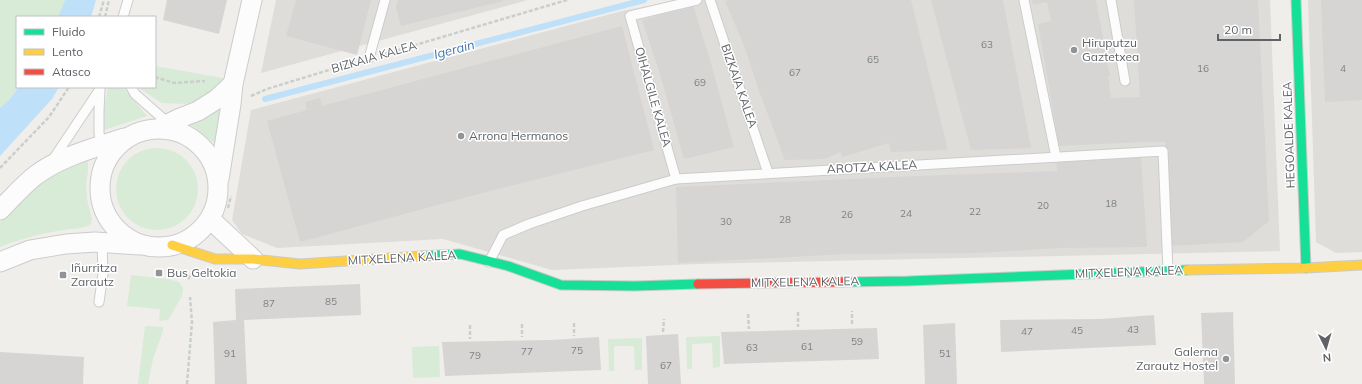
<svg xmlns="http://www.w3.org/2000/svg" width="1362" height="384" font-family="Mulish,sans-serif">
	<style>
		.industrial { fill: #dfddda }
		.green { fill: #d8ebd6 }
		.water { fill: #bfe0f9 }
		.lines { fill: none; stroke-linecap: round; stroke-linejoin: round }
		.stream { stroke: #bfe0f9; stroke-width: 6 }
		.building { fill: #d6d5d3 }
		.lane-casing { stroke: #cbcccc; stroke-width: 11 }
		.street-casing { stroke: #cbcccc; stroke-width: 21 }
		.fast-casing { stroke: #cacacb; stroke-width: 11 }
		.slow-casing { stroke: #cacacb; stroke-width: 11 }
		.jam-casing { stroke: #cacacb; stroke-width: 11 }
		.path { stroke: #cacfcc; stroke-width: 2.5; stroke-dasharray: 4 2; stroke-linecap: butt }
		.lane { stroke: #fdfcfc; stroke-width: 9 }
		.street { stroke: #fdfcfc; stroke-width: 19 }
		.fast { stroke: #16e098; stroke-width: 9 }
		.slow { stroke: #ffcf43; stroke-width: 9 }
		.jam { stroke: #f24e42; stroke-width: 9 }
		.poi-dot { fill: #919496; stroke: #fff; stroke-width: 1.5 }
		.labels { text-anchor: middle; stroke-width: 3; stroke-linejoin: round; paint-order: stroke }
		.number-label { font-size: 10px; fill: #7e8184 }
		.poi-label { font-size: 12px; fill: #5f6368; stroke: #fff; text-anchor: start }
		.street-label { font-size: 12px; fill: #5f6368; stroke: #fff }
		.water-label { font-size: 13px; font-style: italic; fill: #4174aa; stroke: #fff }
	</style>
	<rect width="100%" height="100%" fill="#efeeea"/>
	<g class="industrial">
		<path d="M276 0H528L261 73Z"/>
		<path d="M677 0H1270L1280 251 699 264 552 270 443 239 277 248 242 234 232 220 251 110 622 11Z"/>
		<path d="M1308 0H1362V252L1336 253 1316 242Z"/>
	</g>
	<g class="green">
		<path d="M0 0H65L58 17H17V87H19L8 101 0 108Z"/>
		<path d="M155 66 223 78 216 89 200 101 186 104 162 103 137 87H155Z"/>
		<path d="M108 87H123L147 116 104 130V109Z"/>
		<path d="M228 105 218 146 190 124Z"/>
		<circle cx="157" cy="189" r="41"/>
		<path d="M88 160V172L86 184 87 199 92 219 91 224C82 230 73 228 64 230 42 233 20 239 0 247V222L33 188 73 163Z"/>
		<path d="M131 275 169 279 179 282 183 288 182 296 168 320 159 321 160 309 127 306Z"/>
		<path d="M145 326 163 327V331L153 359 148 384H138Z"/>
		<path d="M720 336V367L713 368 712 343 692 344V369H687L686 337Z"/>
		<path d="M642 338V370H635L634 346H614V371H609L608 339Z"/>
		<path d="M439 346 440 377 413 378 412 347Z"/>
	</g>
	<g class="water">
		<path d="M65 0H96L91 17H58Z"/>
		<path d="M19 87H59L52 99 0 156V108L8 101Z"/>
	</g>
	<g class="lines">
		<path class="stream" d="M265 99 644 0"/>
	</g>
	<g class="building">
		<path d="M167 0H227L219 34 163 20Z"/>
		<path d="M296 0H371L357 55 286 36Z"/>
		<path d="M398 0H503V1L401 26 396 7Z"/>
		<path d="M730 0H911L946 142 947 150 891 152 889 143 843 157 840 152 825 159 785 160 758 88 745 48 725 1Z"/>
		<path d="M931 0H1003L1031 148 971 150Z"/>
		<path d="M1032 0H1096L1110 76H1108L1111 98 1140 97 1134 0H1258L1269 221 1243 242 1170 246 1165 142H1143L1059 146 1038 24 1051 21 1047 2 1033 5Z"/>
		<path d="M1321 0H1362V100L1325 102Z"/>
		<path d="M693 5 710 60 734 147 684 159 660 74 642 20Z"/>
		<path d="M622 26 654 150 490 191 300 242 267 121 307 110 305 102 320 98 322 106Z"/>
		<path d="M1056 157H1141L1147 247 1060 248 977 253 848 254 678 263 676 187 916 176 1057 171Z"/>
		<path d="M360 284 361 315 244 320 247 384H215L213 322 236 320 235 289Z"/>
		<path d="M1233 312 1235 384H1204L1201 313Z"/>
		<path d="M1154 315 1156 345 1001 352 1000 320 1101 319Z"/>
		<path d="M955 323 957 384H925L923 325Z"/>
		<path d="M877 328 879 359 724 364 721 332Z"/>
		<path d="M678 334 681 384H648L646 336Z"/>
		<path d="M599 337 601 370 445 376 442 342 551 340Z"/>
		<path d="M0 352 84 357 83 384H0Z"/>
	</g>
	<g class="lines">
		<g class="lane-casing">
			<g id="lane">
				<path d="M710 0 768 173"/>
				<path d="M1024 0 1056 157"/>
				<path d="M1111 0 1125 81"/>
				<path d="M123 17 128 0"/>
				<path d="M369 58 385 0"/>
				<path d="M131 87 135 94 177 131"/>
				<path d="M100 90 99 111V133L105 163"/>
				<path d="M52 161 100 89"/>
				<path d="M676 179 630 16 697 0"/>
				<path d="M489 262 503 235 529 224 582 206 676 179 1163 151 1168 270"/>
				<path d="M99 302 103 274 102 243"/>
			</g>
		</g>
		<g class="street-casing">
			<g id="street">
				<path d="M160 128 180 118 198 111 217 99 233 84"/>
				<circle cx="159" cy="188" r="59"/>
				<path d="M219 179 231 104 233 84 252 0"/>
				<path d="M0 210C12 198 23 185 36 175 62 156 94 148 124 138"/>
				<path d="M210 219 253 259"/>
				<path d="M0 262 30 250 66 244 95 242 139 245"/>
			</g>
		</g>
		<g class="fast-casing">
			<g id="fast">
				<path d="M1296 0 1306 268"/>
				<path d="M422 256 460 254 508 266 561 285 635 286 698 284"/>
				<path d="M843 282 908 281 1187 270"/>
			</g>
		</g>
		<g class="slow-casing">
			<g id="slow">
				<path d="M172 245 215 259H253L300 264 422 256"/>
				<path d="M1187 270 1306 268 1362 265"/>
			</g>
		</g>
		<g class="jam-casing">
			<path id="jam" d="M698 284 843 282"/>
		</g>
		<g class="path">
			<path d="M99 17 104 0"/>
			<path d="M105 17 109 0"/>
			<path d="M385 54 567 0"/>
			<path d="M155 77 174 83 205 81"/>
			<path d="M251 96 267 89 355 62"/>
			<path d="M0 168 49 117 69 87"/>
			<path d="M228 208 231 196"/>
			<path d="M188 279 192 273"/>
			<path d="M798 312V327"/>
			<path d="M748 314 749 329"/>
			<path d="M574 323V336"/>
			<path d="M522 324V337"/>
			<path d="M852 324V311"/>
			<path d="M470 325V339"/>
			<path d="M663 332 664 319"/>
			<path d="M187 384 192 322 190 297"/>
		</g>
		<use href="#lane" class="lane"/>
		<use href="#street" class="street"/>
		<use href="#fast" class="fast"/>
		<use href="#slow" class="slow"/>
		<use href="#jam" class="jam"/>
	</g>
	<g class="poi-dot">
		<circle cx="1074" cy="50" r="4"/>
		<circle cx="461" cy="136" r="4"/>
		<rect x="155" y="269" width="8" height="8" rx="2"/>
		<rect x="59" y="271" width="8" height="8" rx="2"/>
		<circle cx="1226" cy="359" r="4"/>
	</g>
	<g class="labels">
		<g class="number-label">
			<text x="987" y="48">63</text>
			<text x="873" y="63">65</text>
			<text x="1203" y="72">16</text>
			<text x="1343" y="72">4</text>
			<text x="795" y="76">67</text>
			<text x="700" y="86">69</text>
			<text x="1111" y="207">18</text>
			<text x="1043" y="209">20</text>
			<text x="975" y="215">22</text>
			<text x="906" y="217">24</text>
			<text x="847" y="218">26</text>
			<text x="785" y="223">28</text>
			<text x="726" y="225">30</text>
			<text x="331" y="305">85</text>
			<text x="269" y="307">87</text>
			<text x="1133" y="333">43</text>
			<text x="1077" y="334">45</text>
			<text x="1027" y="335">47</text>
			<text x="857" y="345">59</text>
			<text x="807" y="350">61</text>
			<text x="752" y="351">63</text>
			<text x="577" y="354">75</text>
			<text x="527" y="355">77</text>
			<text x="230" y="357">91</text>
			<text x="945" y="357">51</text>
			<text x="475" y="359">79</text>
			<text x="666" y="369">67</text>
		</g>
		<g class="poi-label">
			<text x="1082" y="47">Hiruputzu<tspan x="1082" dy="14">Gaztetxea</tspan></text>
			<text x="469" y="140">Arrona Hermanos</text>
			<text x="71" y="272">Iñurritza<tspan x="71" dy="14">Zarautz</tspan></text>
			<text x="167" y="277">Bus Geltokia</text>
			<text x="1218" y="356" text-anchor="end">Galerna<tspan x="1218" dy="14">Zarautz Hostel</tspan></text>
		</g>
		<g class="street-label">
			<text transform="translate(374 57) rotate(-16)" y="4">BIZKAIA KALEA</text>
			<text transform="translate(739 86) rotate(71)" y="4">BIZKAIA KALEA</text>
			<text transform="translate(653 97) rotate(74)" y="4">OIHALGILE KALEA</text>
			<text transform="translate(1289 135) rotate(-92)" y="4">HEGOALDE KALEA</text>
			<text transform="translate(872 167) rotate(-3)" y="4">AROTZA KALEA</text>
			<text transform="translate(402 258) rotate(-3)" y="4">MITXELENA KALEA</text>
			<text transform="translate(1129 272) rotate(-2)" y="4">MITXELENA KALEA</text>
			<text transform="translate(805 282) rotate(-1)" y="4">MITXELENA KALEA</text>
		</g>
		<g class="water-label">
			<text transform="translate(454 49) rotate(-15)" y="5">Igerain</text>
		</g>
	</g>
	<rect x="16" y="16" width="140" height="72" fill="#ffffff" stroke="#bfc1c3"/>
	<rect x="24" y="29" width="20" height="6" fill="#16e098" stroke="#bfc1c3"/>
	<text x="52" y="36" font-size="12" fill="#5f6368">Fluido</text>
	<rect x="24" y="49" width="20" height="6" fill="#ffcf43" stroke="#bfc1c3"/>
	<text x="52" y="56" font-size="12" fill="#5f6368">Lento</text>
	<rect x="24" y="69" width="20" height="6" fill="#f24e42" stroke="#bfc1c3"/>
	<text x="52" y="76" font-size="12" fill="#5f6368">Atasco</text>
	<g transform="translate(1326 348) rotate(175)" stroke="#ffffff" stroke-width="3" paint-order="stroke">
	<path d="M0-3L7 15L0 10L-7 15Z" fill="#5f6368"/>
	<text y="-6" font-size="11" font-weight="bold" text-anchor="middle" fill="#5f6368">N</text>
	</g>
	<path d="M1218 34v6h62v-6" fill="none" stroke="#5f6368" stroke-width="2"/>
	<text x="1224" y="34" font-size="12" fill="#5f6368" stroke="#ffffff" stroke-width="3" paint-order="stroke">20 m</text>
</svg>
